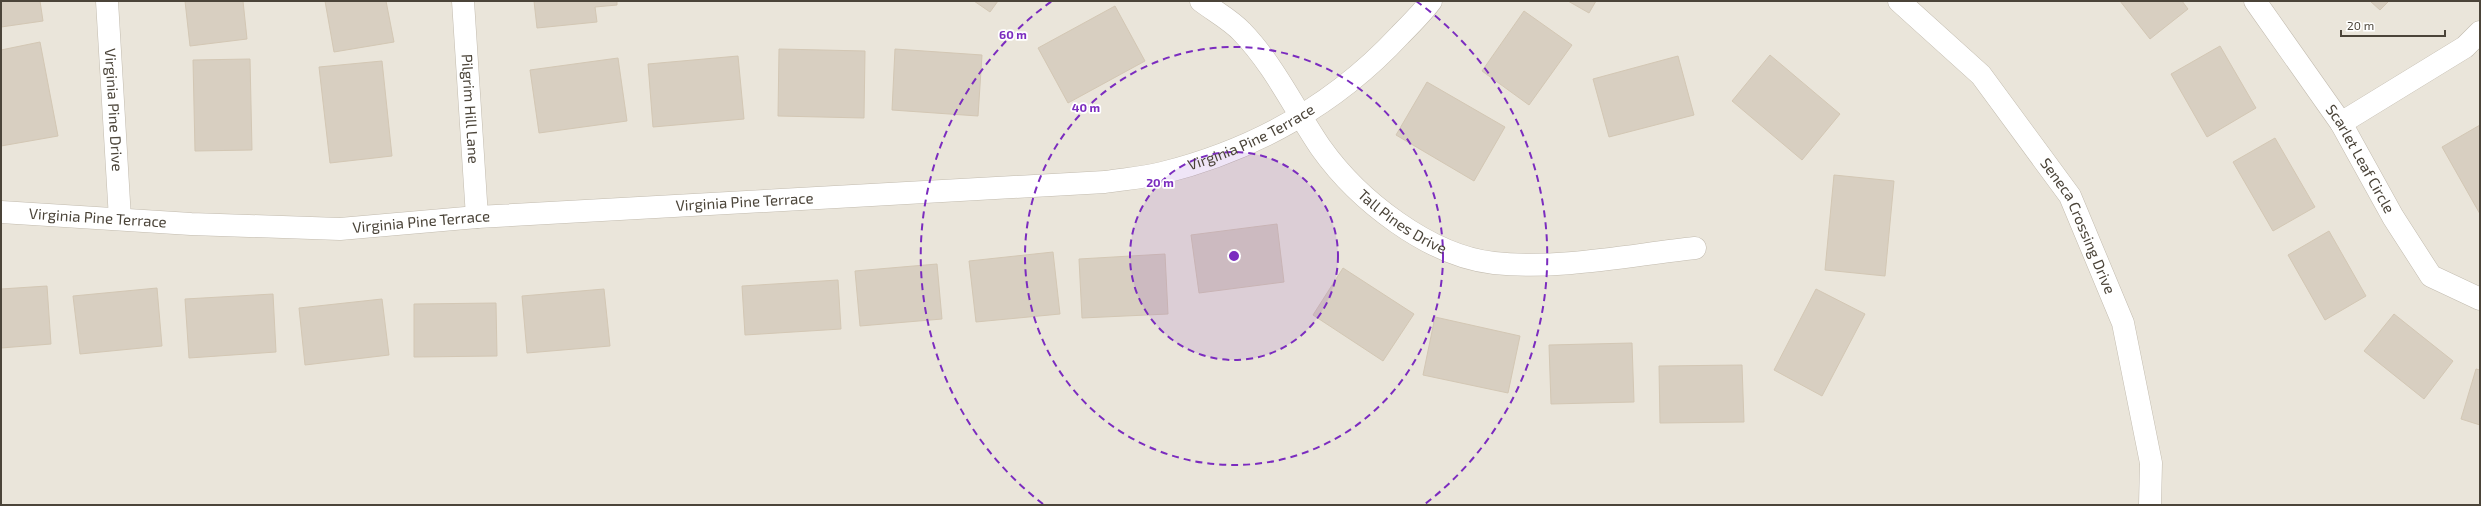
<svg xmlns="http://www.w3.org/2000/svg" width="2481" height="506" font-family="'Exo 2',sans-serif">
	<style>
		.residential { fill: #eae5da }
		.building { fill: #d8cfc1; stroke: #d3c7b4 }
		.lines { fill: none; stroke-linecap: round; stroke-linejoin: round }
		.street-casing { stroke: #c2bbae; stroke-width: 23 }
		.street { stroke: #fff; stroke-width: 22 }
		.ring { fill: none; stroke: #7b2cbf; stroke-width: 2; stroke-dasharray: 7 5 }
		.labels { text-anchor: middle; stroke-width: 3.5; stroke-linejoin: round; paint-order: stroke }
		.street-label { font-size: 15px; fill: #4b4439; stroke: #fff }
		.centre { fill: #7b2cbf; stroke: #fff; stroke-width: 2 }
		.ring-label { font-size: 12px; text-anchor: middle; font-weight: bold; fill: #7b2cbf; stroke: #fff; stroke-width: 3.5; stroke-linejoin: round; paint-order: stroke }
	</style>
	<rect width="100%" height="100%" fill="#f6f3ec"/>
	<rect class="residential" x="1" y="1" width="2479" height="504"/>
	<g class="building">
		<path d="M1 1H40L43 21 1 27Z"/>
		<path d="M185 1H243L247 39 190 46Z"/>
		<path d="M325 1H386L394 42 334 52Z"/>
		<path d="M534 1H617V5L595 7 597 22 537 28Z"/>
		<path d="M974 1H998L990 12Z"/>
		<path d="M1568 1H1596L1589 13Z"/>
		<path d="M2120 1H2182L2188 9 2150 39Z"/>
		<path d="M2370 1H2389L2380 10Z"/>
		<path d="M1115 6 1145 61 1068 103 1038 48Z"/>
		<path d="M1524 11 1572 45 1529 105 1482 71Z"/>
		<path d="M40 42 58 136 1 146V50Z"/>
		<path d="M2220 46 2256 108 2207 137 2171 74Z"/>
		<path d="M779 49 865 51 864 118 778 116Z"/>
		<path d="M895 49 982 55 978 116 892 110Z"/>
		<path d="M1770 55 1840 114 1802 160 1732 101Z"/>
		<path d="M738 56 744 119 653 127 648 64Z"/>
		<path d="M1678 56 1694 115 1609 137 1593 79Z"/>
		<path d="M618 58 627 121 539 133 530 70Z"/>
		<path d="M250 59 252 150 195 151 193 60Z"/>
		<path d="M382 61 392 156 330 163 319 67Z"/>
		<path d="M1427 82 1505 127 1474 181 1396 135Z"/>
		<path d="M2480 125V214L2442 147Z"/>
		<path d="M2275 138 2315 207 2273 231 2233 162Z"/>
		<path d="M1834 175 1894 181 1885 276 1825 270Z"/>
		<path d="M1277 224 1284 282 1199 293 1191 235Z"/>
		<path d="M2329 231 2366 296 2325 320 2288 255Z"/>
		<path d="M1053 252 1060 314 976 322 969 261Z"/>
		<path d="M1165 254 1168 314 1082 318 1079 259Z"/>
		<path d="M937 264 942 319 860 326 855 271Z"/>
		<path d="M1343 268 1414 314 1383 361 1313 315Z"/>
		<path d="M838 280 841 329 745 335 742 286Z"/>
		<path d="M47 286 51 344 1 348V289Z"/>
		<path d="M157 288 162 346 80 354 73 296Z"/>
		<path d="M604 289 610 346 527 353 522 296Z"/>
		<path d="M1816 289 1865 314 1822 396 1774 370Z"/>
		<path d="M273 294 276 352 189 358 185 299Z"/>
		<path d="M382 299 389 355 305 365 299 308Z"/>
		<path d="M496 303 497 356 414 357V304Z"/>
		<path d="M2394 314 2453 361 2424 399 2364 351Z"/>
		<path d="M1435 317 1520 336 1508 393 1423 375Z"/>
		<path d="M1632 343 1634 402 1551 404 1549 345Z"/>
		<path d="M1742 365 1744 422 1660 423 1659 366Z"/>
		<path d="M2476 369 2480 370V425L2461 419Z"/>
	</g>
	<g class="lines">
		<g class="street-casing">
			<g id="street">
				<path id="s1" d="M107 1 120 219"/>
				<path id="s2" d="M463 1 477 217"/>
				<path id="s3" d="M1201 1C1214 11 1231 20 1242 32 1274 65 1295 110 1321 148 1358 200 1429 256 1494 263 1560 270 1630 255 1695 248"/>
				<path id="s4" d="M1899 1 1981 75 2070 196 2123 323 2151 463 2150 505"/>
				<path id="s5" d="M2255 1 2341 123 2393 217 2431 276 2480 299"/>
				<path d="M2341 123 2465 47 2480 32"/>
				<path id="s6" d="M1 212 191 224 340 229 477 217 1105 182C1123 179 1143 178 1162 173 1254 150 1336 104 1400 35 1411 24 1422 13 1431 1"/>
			</g>
		</g>
		<use href="#street" class="street"/>
	</g>
	<circle cx="1234" cy="256" r="104" fill="#7b2cbf" fill-opacity=".12"/>
	<g class="ring">
		<circle cx="1234" cy="256" r="104"/>
		<circle cx="1234" cy="256" r="209"/>
		<path d="M1043 504A313 313 0 0 1 1052 1M1416 1A313 313 0 0 1 1425 504"/>
	</g>
	<g class="labels">
		<g class="street-label">
			<text dy="5" stroke="none"><textPath href="#s2" startOffset="108">Pilgrim Hill Lane</textPath></text>
			<text dy="5" stroke="none"><textPath href="#s1" startOffset="109">Virginia Pine Drive</textPath></text>
			<text dy="5" stroke="none"><textPath href="#s6" startOffset="1260">Virginia Pine Terrace</textPath></text>
			<text dy="5" stroke="none"><textPath href="#s5" startOffset="190">Scarlet Leaf Circle</textPath></text>
			<text dy="5" stroke="none"><textPath href="#s6" startOffset="745">Virginia Pine Terrace</textPath></text>
			<text dy="5" stroke="none"><textPath href="#s6" startOffset="97">Virginia Pine Terrace</textPath></text>
			<text dy="5" stroke="none"><textPath href="#s3" startOffset="303">Tall Pines Drive</textPath></text>
			<text dy="5" stroke="none"><textPath href="#s6" startOffset="421">Virginia Pine Terrace</textPath></text>
			<text dy="5" stroke="none"><textPath href="#s4" startOffset="291">Seneca Crossing Drive</textPath></text>
		</g>
	</g>
	<circle cx="1234" cy="256" r="6" class="centre"/>
	<g class="ring-label">
		<text x="1013" y="39">60 m</text>
		<text x="1086" y="112">40 m</text>
		<text x="1160" y="187">20 m</text>
	</g>
	<rect width="2481" height="506" fill="none" stroke="#4b4439" stroke-width="4"/>
	<path d="M2341 30v6h104v-6" fill="none" stroke="#4b4439" stroke-width="2"/>
	<text x="2347" y="30" font-size="12" fill="#4b4439" stroke="#ffffff" stroke-width="3" paint-order="stroke">20 m</text>
</svg>
